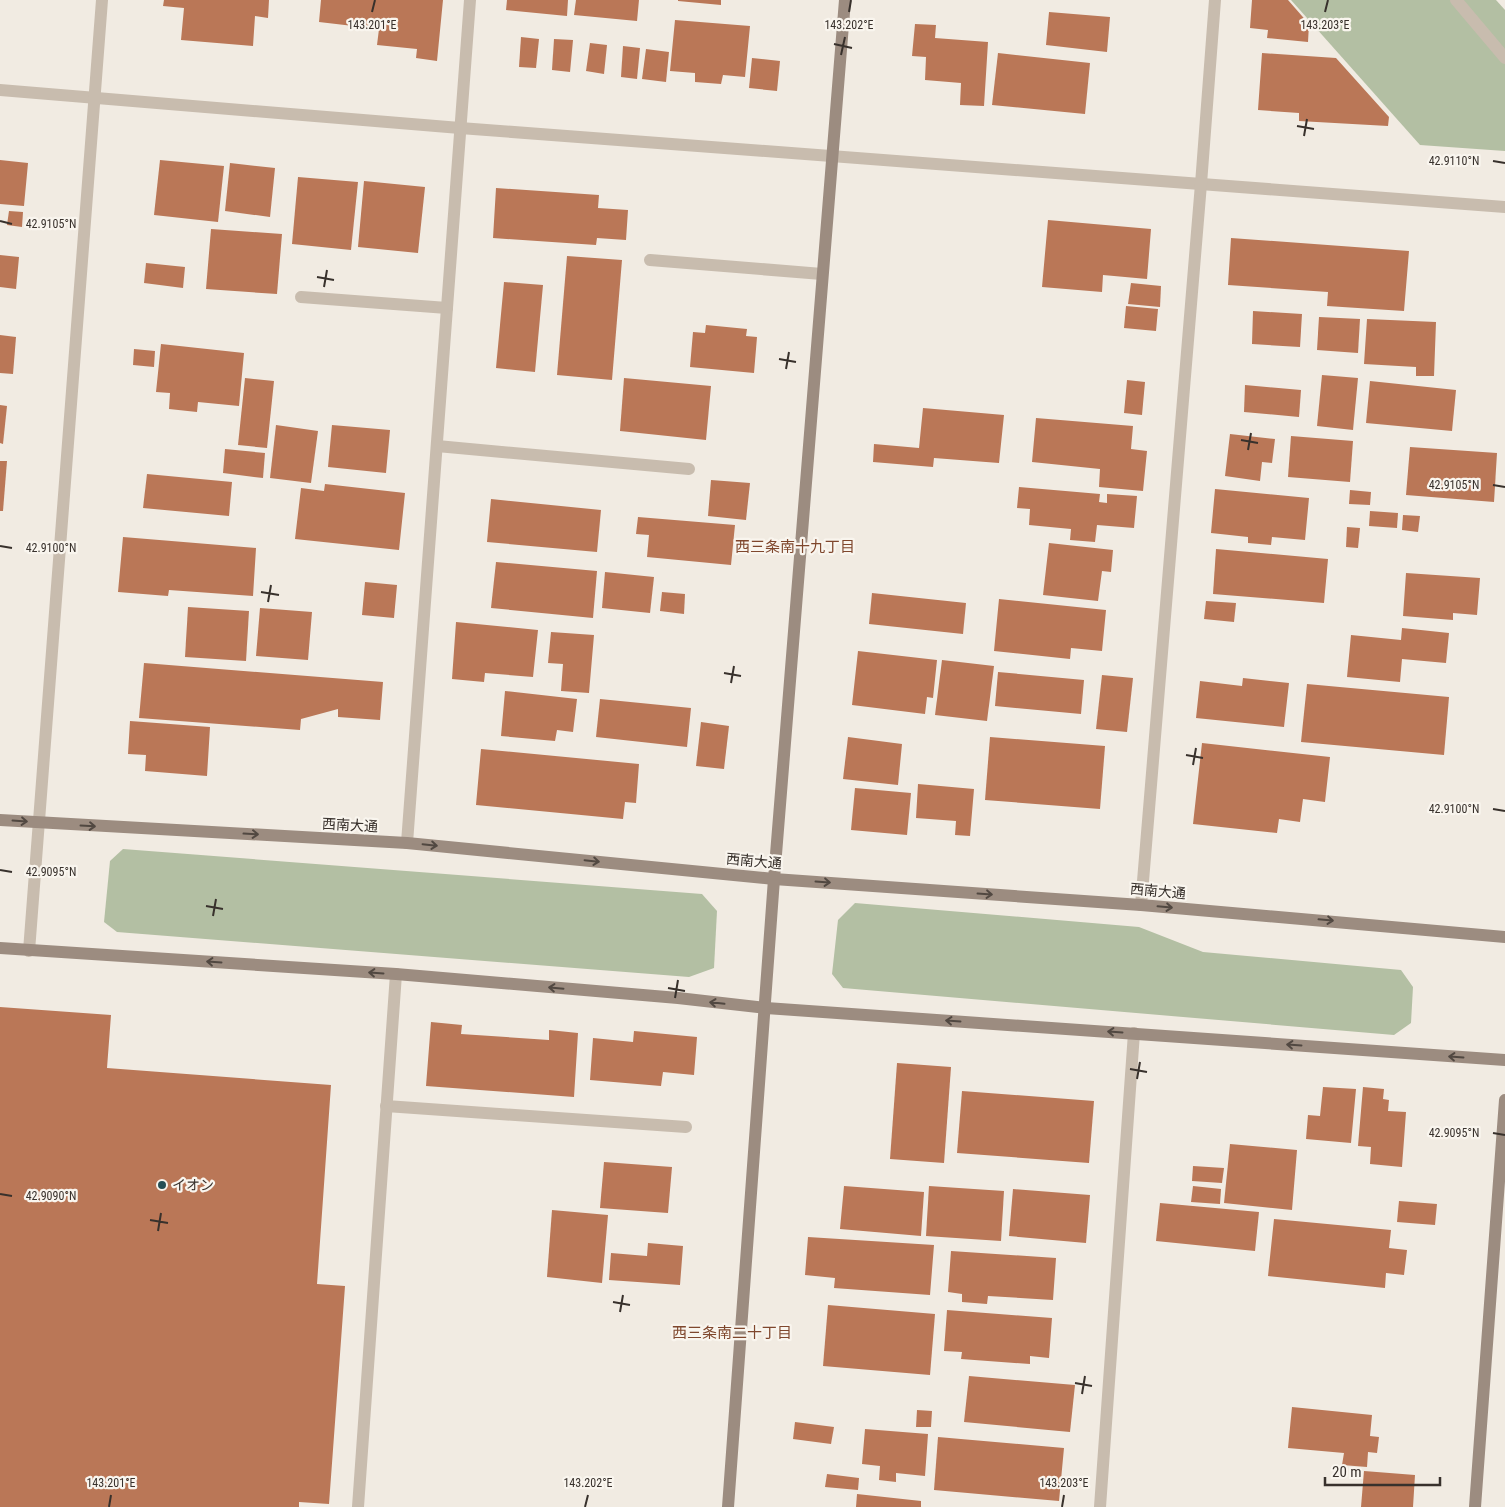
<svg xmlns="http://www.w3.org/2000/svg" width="1505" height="1507" font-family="'Roboto Condensed','Noto Sans JP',sans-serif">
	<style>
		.green { fill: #b3bfa3 }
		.building { fill: #ba7757 }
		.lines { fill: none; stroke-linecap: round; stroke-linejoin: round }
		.lane { stroke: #c8bcae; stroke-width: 12 }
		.street { stroke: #c8bcae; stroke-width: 12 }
		.secondary { stroke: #9c8c80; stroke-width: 12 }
		.oneway { stroke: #514841 }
		.ticks { fill: none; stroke: #38312c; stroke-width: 2 }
		.poi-dot { fill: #254f56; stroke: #f9f5ee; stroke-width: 2 }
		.labels { text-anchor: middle; stroke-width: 4.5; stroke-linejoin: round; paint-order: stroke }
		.street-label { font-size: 14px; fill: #38312c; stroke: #f9f5ee }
		.poi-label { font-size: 14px; fill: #38312c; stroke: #f9f5ee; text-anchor: start }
		.neighbourhood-label { font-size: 15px; fill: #7f472d; stroke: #f9f5ee }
		.ticks-label { font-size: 12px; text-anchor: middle; fill: #38312c; stroke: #f9f5ee; stroke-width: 4.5; stroke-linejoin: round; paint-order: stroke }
	</style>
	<rect width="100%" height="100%" fill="#f1ebe2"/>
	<g class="green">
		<path d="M1291 0H1496L1505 10V151L1420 145Z"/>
		<path d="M123 849 702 894 717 911 714 968 689 977 117 932 104 922 110 861Z"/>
		<path d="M855 903 1139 927 1203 952 1401 970 1413 987 1411 1023 1394 1035 843 988 832 974 838 920Z"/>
	</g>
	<g class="building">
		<path d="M164 0H269L268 18 255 16 253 46 181 40 184 8 163 6Z"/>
		<path d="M321 0H443L437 61 416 58 417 49 377 45 379 29 319 22Z"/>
		<path d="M507 0H568L567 16 506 10Z"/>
		<path d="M576 0H639L637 21 574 15Z"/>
		<path d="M678 0H721V5L678 1Z"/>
		<path d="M1252 0H1288L1309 24 1308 42 1267 38 1268 30 1250 28Z"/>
		<path d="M1049 12 1110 17 1107 52 1046 45Z"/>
		<path d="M675 20 750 26 745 77 723 75 721 84 695 82V73L670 71Z"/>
		<path d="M915 24 936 25 935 38 988 42 984 106 960 105 961 83 925 80 926 57 912 56Z"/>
		<path d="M521 37 539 39 536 68 519 67Z"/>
		<path d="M554 39 573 40 570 72 552 70Z"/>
		<path d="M590 43 607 45 604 74 586 71Z"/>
		<path d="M623 46 640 48 637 79 621 77Z"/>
		<path d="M646 49 669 52 666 82 642 79Z"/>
		<path d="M998 53 1090 63 1085 114 992 105Z"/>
		<path d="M1262 53 1336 58 1389 117 1388 126 1299 121V113L1258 110Z"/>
		<path d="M752 58 780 61 777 91 749 88Z"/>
		<path d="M0 160 28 163 24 206 0 204Z"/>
		<path d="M160 160 224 166 218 222 154 215Z"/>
		<path d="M230 163 275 168 270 217 225 211Z"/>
		<path d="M298 177 358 182 351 250 292 244Z"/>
		<path d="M364 181 425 187 418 253 358 247Z"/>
		<path d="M496 188 599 195 598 208 628 210 626 240 597 238 596 245 493 238Z"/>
		<path d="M9 211 23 212 22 227 7 225Z"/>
		<path d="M1048 220 1151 229 1147 279 1103 275 1102 292 1042 287Z"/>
		<path d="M211 229 282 234 277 294 206 289Z"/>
		<path d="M1231 238 1409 251 1404 311 1327 306 1328 292 1228 285Z"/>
		<path d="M0 255 19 257 16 289 0 287Z"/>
		<path d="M567 256 622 260 612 380 557 375Z"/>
		<path d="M146 263 185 267 183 288 144 283Z"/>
		<path d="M504 282 543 285 535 372 496 368Z"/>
		<path d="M1131 283 1161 286 1160 307 1128 304Z"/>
		<path d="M1126 306 1158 309 1156 331 1124 328Z"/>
		<path d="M1253 311 1302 314 1300 347 1252 344Z"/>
		<path d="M1319 317 1360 319 1358 353 1317 350Z"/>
		<path d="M1367 319 1436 322 1434 376H1416V367L1364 364Z"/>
		<path d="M706 325 747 329 746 336 757 337 754 373 690 367 693 332 705 333Z"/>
		<path d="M0 335 16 337 13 374 0 373Z"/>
		<path d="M161 344 244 353 239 406 198 402 197 412 169 409 170 393 156 392Z"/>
		<path d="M134 349 155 351 154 367 133 365Z"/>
		<path d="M1322 375 1358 378 1353 430 1317 426Z"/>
		<path d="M245 378 274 381 267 448 238 445Z"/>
		<path d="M624 378 711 386 706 440 620 431Z"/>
		<path d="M1127 380 1145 382 1142 415 1124 413Z"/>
		<path d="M1370 381 1456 390 1452 431 1366 423Z"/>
		<path d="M1245 385 1301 390 1299 417 1244 412Z"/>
		<path d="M0 405 7 406 3 444 0 443Z"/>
		<path d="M923 408 1004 415 999 463 934 458 933 467 873 462 874 444 919 448Z"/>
		<path d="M1036 418 1133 426 1131 449 1147 451 1143 491 1099 487 1100 469 1032 462Z"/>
		<path d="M276 425 318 431 311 483 270 478Z"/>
		<path d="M332 425 390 430 386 473 328 467Z"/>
		<path d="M1230 434 1275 439 1272 463 1262 462 1260 481 1225 476Z"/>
		<path d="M1291 436 1353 441 1350 482 1288 477Z"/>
		<path d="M1410 447 1497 453 1494 502 1406 495Z"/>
		<path d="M225 449 265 453 263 478 223 473Z"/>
		<path d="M0 461H7L3 511H0Z"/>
		<path d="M147 474 232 482 229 516 143 508Z"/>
		<path d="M711 480 750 483 746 520 708 516Z"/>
		<path d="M325 484 405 493 399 550 295 539 301 488 324 491Z"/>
		<path d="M1019 487 1100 494 1099 502 1107 503V494L1137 496 1134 528 1097 525 1095 542 1070 540 1071 529 1029 525 1030 509 1017 508Z"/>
		<path d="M1215 489 1309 498 1305 540 1272 537 1271 545 1248 543V537L1211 533Z"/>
		<path d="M1350 490 1371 492 1370 505 1349 504Z"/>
		<path d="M491 499 601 510 597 552 487 542Z"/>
		<path d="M1370 511 1398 513 1397 528 1369 526Z"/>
		<path d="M1403 515 1420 516 1418 532 1402 530Z"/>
		<path d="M638 517 735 525 731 565 647 557 649 535 636 534Z"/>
		<path d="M1347 527 1360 528 1358 548 1346 547Z"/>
		<path d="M123 537 256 548 253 596 169 590 168 596 118 592Z"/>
		<path d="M1049 543 1113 550 1111 572 1102 571 1098 601 1043 595Z"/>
		<path d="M1216 549 1328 559 1324 603 1213 594Z"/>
		<path d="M496 562 597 571 593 618 491 608Z"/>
		<path d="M605 572 654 577 650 613 602 608Z"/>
		<path d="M1406 573 1480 578 1477 615 1453 613V620L1403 616Z"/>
		<path d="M365 582 397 585 394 618 362 615Z"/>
		<path d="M662 592 685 594 684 614 660 611Z"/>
		<path d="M872 593 966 603 963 634 869 624Z"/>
		<path d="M999 599 1106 610 1102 651 1071 648 1070 659 994 651Z"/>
		<path d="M1206 601 1236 603 1234 622 1204 619Z"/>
		<path d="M188 607 249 611 246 661 185 657Z"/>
		<path d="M260 608 312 612 308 660 256 656Z"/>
		<path d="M456 622 538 630 533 677 485 673 484 682 452 679Z"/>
		<path d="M1402 628 1449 633 1446 663 1402 659 1400 682 1347 677 1351 635 1401 640Z"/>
		<path d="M551 632 594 635 589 693 561 691 563 664 548 663Z"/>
		<path d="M858 651 937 660 933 698 927 697 925 714 852 705Z"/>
		<path d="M942 660 994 666 987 721 935 715Z"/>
		<path d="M144 663 383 682 380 720 338 717V709L301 719 300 730 139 718Z"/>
		<path d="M998 672 1084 680 1081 714 995 706Z"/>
		<path d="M1102 675 1133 678 1127 732 1096 729Z"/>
		<path d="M1243 678 1289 683 1284 727 1196 718 1200 681 1242 686Z"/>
		<path d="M1307 684 1449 697 1444 755 1301 742Z"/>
		<path d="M505 691 577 699 573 732 557 730 555 741 501 736Z"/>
		<path d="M600 699 691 708 687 747 596 737Z"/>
		<path d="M130 721 210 727 207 776 145 771 146 755 128 754Z"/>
		<path d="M701 722 729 726 724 769 696 766Z"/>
		<path d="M848 737 902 744 898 785 843 779Z"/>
		<path d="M990 737 1105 746 1100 809 985 800Z"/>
		<path d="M1202 743 1330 757 1325 802 1303 799 1300 822 1279 819 1277 833 1193 824Z"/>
		<path d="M481 749 639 764 636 803 625 802 623 819 476 805Z"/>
		<path d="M918 784 974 789 970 836 955 835 956 821 916 818Z"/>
		<path d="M855 788 911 793 907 835 851 830Z"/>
		<path d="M0 1007 111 1015 107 1068 331 1085 317 1284 345 1286 329 1504 299 1502V1507H0Z"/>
		<path d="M431 1022 462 1025 461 1034 549 1040V1030L578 1033 574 1097 426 1086Z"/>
		<path d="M634 1031 697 1037 694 1075 663 1072 661 1086 590 1080 593 1038 633 1042Z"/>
		<path d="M897 1063 951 1067 944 1163 890 1159Z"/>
		<path d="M1323 1087 1356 1089 1351 1143 1306 1139 1308 1115 1320 1116Z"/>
		<path d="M1363 1087 1384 1089 1383 1099 1389 1100 1388 1111 1406 1112 1402 1167 1370 1164 1371 1147 1358 1146Z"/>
		<path d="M962 1091 1094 1101 1089 1163 957 1153Z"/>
		<path d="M1230 1144 1297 1150 1292 1210 1224 1203Z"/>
		<path d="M604 1162 672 1167 668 1213 600 1208Z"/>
		<path d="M1193 1166 1224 1168 1222 1183 1192 1181Z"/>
		<path d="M844 1186 924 1192 921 1236 840 1229Z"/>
		<path d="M929 1186 1004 1191 1001 1241 926 1236Z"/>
		<path d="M1193 1186 1221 1189 1220 1204 1191 1202Z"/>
		<path d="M1013 1189 1090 1195 1086 1243 1009 1236Z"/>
		<path d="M1399 1201 1437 1204 1435 1225 1397 1222Z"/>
		<path d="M1160 1203 1259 1212 1255 1251 1156 1241Z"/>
		<path d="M552 1210 608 1215 602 1283 547 1277Z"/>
		<path d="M1274 1219 1391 1230 1389 1248 1407 1250 1404 1275 1386 1273 1385 1288 1268 1276Z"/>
		<path d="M808 1237 934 1245 930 1295 834 1288 835 1278 805 1275Z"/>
		<path d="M648 1243 683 1246 680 1285 609 1280 611 1253 647 1256Z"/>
		<path d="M951 1251 1056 1258 1053 1300 988 1296 987 1304 962 1302V1294L948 1292Z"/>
		<path d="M828 1305 935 1314 930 1375 823 1366Z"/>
		<path d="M947 1310 1052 1318 1049 1358 1030 1356V1364L961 1359 962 1352 944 1351Z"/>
		<path d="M969 1376 1075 1385 1070 1432 964 1422Z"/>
		<path d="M1292 1407 1372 1415 1370 1436 1379 1437 1377 1453 1368 1452 1367 1467 1342 1465 1344 1453 1288 1448Z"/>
		<path d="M917 1410 932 1411 931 1427H916Z"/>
		<path d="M795 1422 834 1427 831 1444 793 1439Z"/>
		<path d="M865 1429 928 1434 925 1476 896 1473V1482L879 1480 880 1466 862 1464Z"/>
		<path d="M938 1437 1064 1448 1059 1501 934 1490Z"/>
		<path d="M1364 1471 1415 1475 1413 1507H1361Z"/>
		<path d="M827 1474 859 1478 858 1490 825 1487Z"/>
		<path d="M857 1494 921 1501V1507H856Z"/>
	</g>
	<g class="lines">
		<g class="lane">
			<path d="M1456 0 1505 58"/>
			<path d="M650 260 822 274"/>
			<path d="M301 297 447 308"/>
			<path d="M437 446 689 469"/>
			<path d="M386 1106 686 1127"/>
		</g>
		<g class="street">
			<path d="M0 90 460 128 1505 207"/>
			<path d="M407 843 470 0"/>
			<path d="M1141 905 1201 184 1215 0"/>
			<path d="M29 951 102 0"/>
			<path d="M358 1507 396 974"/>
			<path d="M1100 1507 1134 1033"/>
		</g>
		<g class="secondary">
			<path d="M0 820 407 843 774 879 1141 905 1505 937"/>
			<path d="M0 948 396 974 678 998 766 1008 1505 1060"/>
			<path d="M728 1507 774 879 845 0"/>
			<path d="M1475 1507 1505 1100"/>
		</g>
	</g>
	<defs><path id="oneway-shaft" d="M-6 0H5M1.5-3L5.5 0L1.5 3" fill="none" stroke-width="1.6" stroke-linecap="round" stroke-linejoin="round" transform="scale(1.25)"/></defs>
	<g class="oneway">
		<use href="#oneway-shaft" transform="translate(20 821) rotate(4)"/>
		<use href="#oneway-shaft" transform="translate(88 826) rotate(3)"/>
		<use href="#oneway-shaft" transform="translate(251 834) rotate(3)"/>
		<use href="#oneway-shaft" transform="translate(430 845) rotate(6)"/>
		<use href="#oneway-shaft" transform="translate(592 861) rotate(6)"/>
		<use href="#oneway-shaft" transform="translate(823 882) rotate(4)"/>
		<use href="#oneway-shaft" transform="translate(985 894) rotate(4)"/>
		<use href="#oneway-shaft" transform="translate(1165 907) rotate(5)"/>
		<use href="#oneway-shaft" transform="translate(1326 920) rotate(5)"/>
		<use href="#oneway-shaft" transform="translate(214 962) rotate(-176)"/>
		<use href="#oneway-shaft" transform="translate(376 973) rotate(-176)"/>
		<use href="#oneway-shaft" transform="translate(556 988) rotate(-175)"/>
		<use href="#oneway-shaft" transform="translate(717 1003) rotate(-174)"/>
		<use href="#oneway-shaft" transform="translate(953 1021) rotate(-176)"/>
		<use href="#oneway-shaft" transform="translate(1115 1032) rotate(-176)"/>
		<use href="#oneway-shaft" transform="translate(1294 1045) rotate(-176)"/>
		<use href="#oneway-shaft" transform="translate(1456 1057) rotate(-176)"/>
	</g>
	<path class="ticks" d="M372 12 375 0M849 12 851 0M1325 12 1328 0M834 44 852 48M841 55 845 37M1297 126 1314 129M1304 136 1307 119M1493 161 1505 163M0 221 12 224M317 277 334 280M324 287 327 270M779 359 796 362M786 369 789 352M1241 440 1258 443M1248 450 1251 433M1493 485 1505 487M0 546 12 548M261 592 279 595M268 602 271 585M724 673 741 676M731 683 734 666M1186 755 1203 758M1193 765 1196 748M1493 809 1505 811M0 870 12 872M206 906 223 909M213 916 216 899M668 988 685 991M675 998 678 980M1130 1069 1147 1072M1137 1079 1140 1062M1493 1133 1505 1135M0 1194 12 1196M150 1220 168 1223M158 1231 161 1213M613 1302 630 1305M620 1312 623 1295M1075 1383 1092 1386M1082 1394 1085 1376M109 1507 111 1495M585 1507 588 1495M1062 1507 1064 1495"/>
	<circle class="poi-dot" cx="162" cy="1185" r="5"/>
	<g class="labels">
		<g class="street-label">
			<text transform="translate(350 825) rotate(3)" y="5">西南大通</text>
			<text transform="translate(754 861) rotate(5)" y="5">西南大通</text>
			<text transform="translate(1158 891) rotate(5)" y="5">西南大通</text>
		</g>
		<g class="poi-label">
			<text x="172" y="1190">イオン</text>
		</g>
		<g class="neighbourhood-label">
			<text x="795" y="552">西三条南十九丁目</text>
			<text x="732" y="1338">西三条南二十丁目</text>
		</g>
	</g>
	<g class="ticks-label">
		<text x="372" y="29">143.201°E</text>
		<text x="849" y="29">143.202°E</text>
		<text x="1325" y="29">143.203°E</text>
		<text x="1454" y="165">42.9110°N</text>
		<text x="51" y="228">42.9105°N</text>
		<text x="1454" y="489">42.9105°N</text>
		<text x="51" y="552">42.9100°N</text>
		<text x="1454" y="813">42.9100°N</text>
		<text x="51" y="876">42.9095°N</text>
		<text x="1454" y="1137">42.9095°N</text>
		<text x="51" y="1200">42.9090°N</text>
		<text x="111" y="1487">143.201°E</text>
		<text x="588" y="1487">143.202°E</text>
		<text x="1064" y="1487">143.203°E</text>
	</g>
	<path d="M1325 1477v8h115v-8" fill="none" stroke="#38312c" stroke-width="2.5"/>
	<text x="1332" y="1477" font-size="15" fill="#38312c" stroke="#f9f5ee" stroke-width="4" paint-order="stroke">20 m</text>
</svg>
